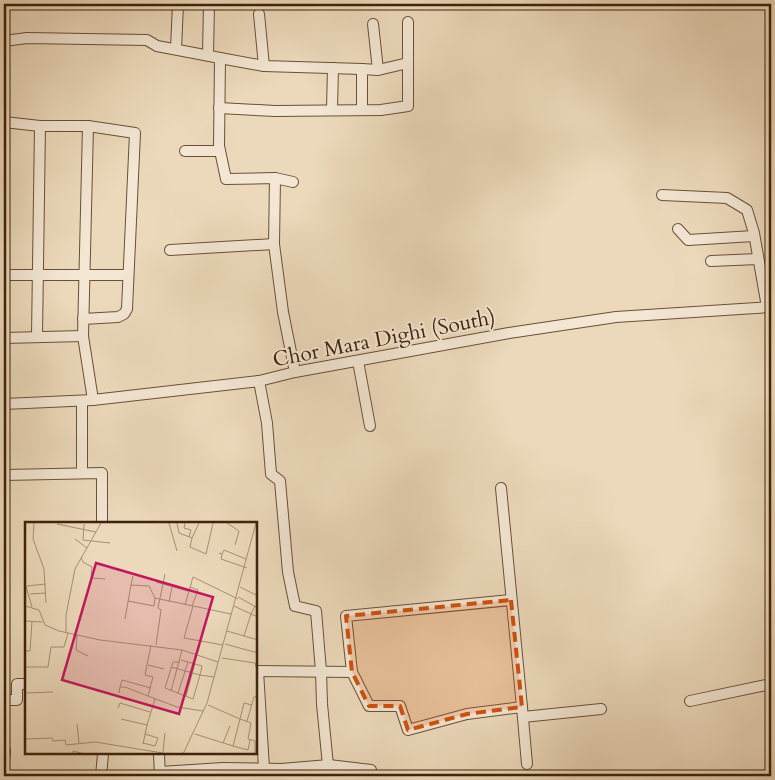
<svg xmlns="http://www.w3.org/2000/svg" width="775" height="780" font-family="Cardo,serif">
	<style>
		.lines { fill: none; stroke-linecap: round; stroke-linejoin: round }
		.minor-casing { stroke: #6a5036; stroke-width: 12 }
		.minor { stroke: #f3e6d3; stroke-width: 10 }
		.marked { fill: #ce510c; fill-opacity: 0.2; stroke: #ce510c; stroke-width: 4; stroke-dasharray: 10 6; stroke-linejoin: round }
		.labels { text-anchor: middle; stroke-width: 4; stroke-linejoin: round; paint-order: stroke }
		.street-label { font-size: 21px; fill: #3e220a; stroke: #f3e6d3 }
		.inset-road { fill: none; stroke: #a69074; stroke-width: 1 }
		.view { fill: #c2185b; fill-opacity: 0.15; stroke: #c2185b; stroke-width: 2.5 }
		.inset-edge { fill: none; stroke: #3e220a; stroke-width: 2.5 }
	</style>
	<rect width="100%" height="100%" fill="#ecd9bb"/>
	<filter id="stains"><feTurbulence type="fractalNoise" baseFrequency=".004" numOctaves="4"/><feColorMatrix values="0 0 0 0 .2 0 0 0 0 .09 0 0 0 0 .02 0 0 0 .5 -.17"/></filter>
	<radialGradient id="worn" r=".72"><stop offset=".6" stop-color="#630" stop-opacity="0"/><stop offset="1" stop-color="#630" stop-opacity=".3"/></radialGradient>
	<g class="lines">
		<g class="minor-casing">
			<g id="minor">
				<path d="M259 14 264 66"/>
				<path d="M373 24 378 70"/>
				<path d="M4 41 27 38 147 40 157 46 220 58 219 146 226 179 275 178 274 244 283 312 295 372"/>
				<path d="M176 49 178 4"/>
				<path d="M208 55 209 4"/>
				<path d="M220 58 264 66 362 69 378 70 408 63V22"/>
				<path d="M219 108 275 111 381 110 408 106V63"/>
				<path d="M332 109 333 68"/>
				<path d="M362 109V69"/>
				<path d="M4 122 40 126H88L135 133 127 309 124 314 118 317 83 319"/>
				<path d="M88 126 83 336 93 400"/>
				<path d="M185 151H220"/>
				<path d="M275 178 293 182"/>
				<path d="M662 195 727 198 747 210 754 233 767 307"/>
				<path d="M678 229 688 240 754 236"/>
				<path d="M170 250 274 244"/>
				<path d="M711 261 758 259"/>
				<path d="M4 275H128"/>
				<path d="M37 336 40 126"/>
				<path d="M4 338 83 336"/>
				<path d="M358 361 370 426"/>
				<path d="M259 381 267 423 271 474 280 481 288 572 295 606 316 611 321 671 322 704 329 776"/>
				<path d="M82 401V473"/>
				<path d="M4 404 93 400 259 381 295 372 509 333 616 317 771 307"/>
				<path d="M4 475 102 473V524"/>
				<path d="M501 488 522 707"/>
				<path d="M256 671 352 672 369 706H400L408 730 467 714 522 707 527 764"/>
				<path d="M258 671 264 768"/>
				<path d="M352 672 346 616 511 600"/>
				<path d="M4 700H17V684H26"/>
				<path d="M690 701 771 684"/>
				<path d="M523 717 601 709"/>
				<path d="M159 754 160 776"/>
				<path d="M4 759 5 751"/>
				<path d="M160 772 223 768 281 769 329 765 371 770"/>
				<path d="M101 776 103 754"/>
			</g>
		</g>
		<use href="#minor" class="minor"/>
	</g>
	<path class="marked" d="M511 600 522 707 467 714 408 730 400 706H369L352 672 346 616Z"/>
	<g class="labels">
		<g class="street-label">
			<text transform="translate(384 338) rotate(-11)" y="7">Chor Mara Dighi (South)</text>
		</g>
	</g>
	<g transform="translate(25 522)">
		<rect width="232" height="232" fill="#ecd9bb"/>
		<path class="inset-road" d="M9 1 8 17 19 47 21 81M144 1 152 29M152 1 154 11 167 16 165 25 181 32 188 1M160 1 159 6 166 8 164 15M202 1 214 9 210 23M32 2 71 10M59 2 58 18 85 21M167 16 174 1M50 17 62 26M194 31 197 32 196 37 222 46M197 32 199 28 221 37M56 35 58 40 67 45 66 56 80 57M108 54 106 63 124 64 130 76 206 92M131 60 163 69M0 61 7 85M2 64 21 62M165 65 173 68 167 84M215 65 233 74M5 72 21 71M213 75 233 86M103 79 129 84 130 76M144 80 147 65M160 83 168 55 213 77M0 84 14 88 20 103 34 109 75 118 157 128 193 140M168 84 159 116 198 123M209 84 226 92 219 114M230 84 226 92 233 95M100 97 106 63M0 99 17 100M202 109 233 118M41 110V93L50 47 76 1M52 113 51 128 63 134M200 122 233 131M126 123 120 153 128 155 123 174 152 185 178 189M131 123 136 88 133 86 140 52M0 129H5L7 99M197 136 230 141 233 152M155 140H148L140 166 168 177 175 153 189 155M123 143 139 147M0 145H23L26 125H39L43 111M146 145 175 153 177 144 156 138M95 165 97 158 126 166M146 169 157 128M0 171 28 170M94 171 95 165H100L123 174M153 171 163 140M161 174 170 141M183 183 215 197 208 224 223 228 225 218M227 183 219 181 215 197 226 201 223 217 230 219V232M93 186 95 181 125 190M96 197 122 203 130 177M222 199 229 175 233 174M52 202 54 221M170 212 208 224M0 217 27 216 28 219 40 218 41 223 70 220 144 232M118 221 130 224 133 216 120 212M198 221 205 204M118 222 122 203M138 230 140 211M48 232V229L60 232M158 232 182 181 231 1"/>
		<path class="view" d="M71 41 188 75 154 192 37 158Z"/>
		<rect width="232" height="232" class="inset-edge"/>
	</g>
	<rect width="775" height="780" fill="none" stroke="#ecd9bb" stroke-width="20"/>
	<rect x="5" y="5" width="765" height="770" fill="none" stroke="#3e220a" stroke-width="2.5"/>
	<rect x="10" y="10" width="755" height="760" fill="none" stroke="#3e220a"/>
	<rect width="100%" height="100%" filter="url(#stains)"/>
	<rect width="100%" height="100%" fill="url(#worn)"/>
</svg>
